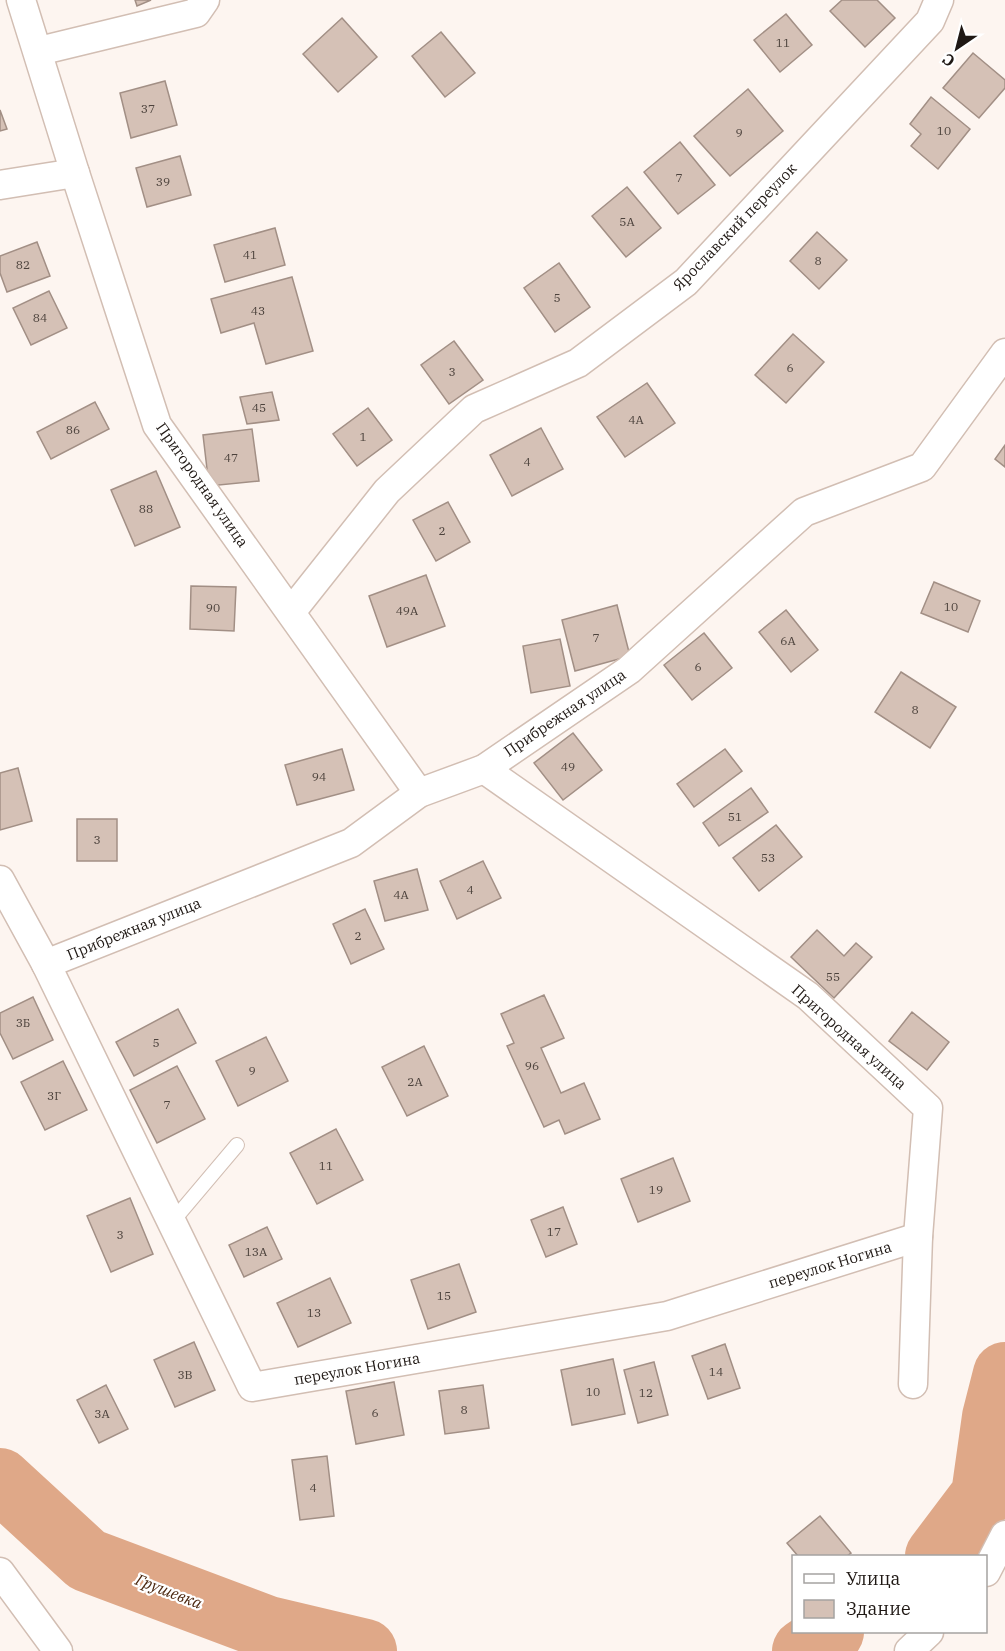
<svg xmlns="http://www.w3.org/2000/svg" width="1005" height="1651" font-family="'IBM Plex Serif',serif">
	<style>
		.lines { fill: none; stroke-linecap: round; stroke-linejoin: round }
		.river { stroke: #dfa888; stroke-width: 64 }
		.building { fill: #d5c1b6; stroke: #a28f85; stroke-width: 1.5 }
		.service-casing { stroke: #d2beb3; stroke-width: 16 }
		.minor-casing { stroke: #d2beb3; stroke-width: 31 }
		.service { stroke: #fff; stroke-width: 14 }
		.minor { stroke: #fff; stroke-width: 28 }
		.labels { text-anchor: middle; stroke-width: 4.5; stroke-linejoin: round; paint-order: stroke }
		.number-label { font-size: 12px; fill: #4c423c }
		.street-label { font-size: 15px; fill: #1f1814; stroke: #fff }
		.water-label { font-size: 16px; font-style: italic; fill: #4c2810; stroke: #fff }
	</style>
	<rect width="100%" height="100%" fill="#fdf5f0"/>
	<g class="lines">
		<g class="river">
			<path d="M0 1480 87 1560 268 1628 365 1651"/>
			<path d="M937 1556 983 1495 994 1417 1005 1374"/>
			<path d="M804 1651 832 1632"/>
		</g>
	</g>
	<g class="building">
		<path d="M135 0H151L137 6Z"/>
		<path d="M842 0H877L895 18 865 47 830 11Z"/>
		<path d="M786 14 812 45 780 72 754 40Z"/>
		<path d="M342 18 377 57 338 92 303 54Z"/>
		<path d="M441 32 475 73 445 97 412 56Z"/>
		<path d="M973 53 1005 80V88L979 118 943 88Z"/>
		<path d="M165 81 177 125 131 138 120 93Z"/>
		<path d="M748 89 783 131 730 176 694 136Z"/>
		<path d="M931 97 970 129 938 169 911 146 921 134 910 124Z"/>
		<path d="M0 110 7 129 0 131Z"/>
		<path d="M680 142 715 185 678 214 644 172Z"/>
		<path d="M180 156 191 195 147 207 136 168Z"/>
		<path d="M627 187 661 228 626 257 592 216Z"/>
		<path d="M275 228 285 265 225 282 214 245Z"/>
		<path d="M817 232 847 260 819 289 790 261Z"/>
		<path d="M37 242 50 276 7 292 0 273V256Z"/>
		<path d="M559 263 590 307 555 332 524 288Z"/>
		<path d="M292 277 313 351 266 364 254 323 221 333 211 299Z"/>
		<path d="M49 291 67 328 31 345 13 308Z"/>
		<path d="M793 334 824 362 786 403 755 375Z"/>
		<path d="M454 341 483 380 449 404 421 365Z"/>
		<path d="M647 383 675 423 625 457 597 417Z"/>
		<path d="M272 392 279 420 247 424 240 397Z"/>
		<path d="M95 402 109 429 51 459 37 432Z"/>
		<path d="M368 408 392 440 357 466 333 434Z"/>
		<path d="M541 428 563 469 512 496 490 455Z"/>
		<path d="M252 429 259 481 209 486 203 435Z"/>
		<path d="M1005 445V467L995 459Z"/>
		<path d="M156 471 180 527 135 546 111 490Z"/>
		<path d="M448 502 470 542 436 561 413 520Z"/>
		<path d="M426 575 445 626 387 647 369 596Z"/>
		<path d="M934 582 980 601 968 632 921 613Z"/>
		<path d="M191 586 236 587 234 631 190 629Z"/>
		<path d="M617 605 630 656 575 671 562 620Z"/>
		<path d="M786 610 818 650 791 672 759 632Z"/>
		<path d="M704 633 732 668 692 700 664 665Z"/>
		<path d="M560 639 570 686 531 693 523 646Z"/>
		<path d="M901 672 956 707 930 748 875 712Z"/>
		<path d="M573 733 602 770 563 800 534 763Z"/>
		<path d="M342 749 354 790 297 805 285 765Z"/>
		<path d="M725 749 742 771 694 807 677 784Z"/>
		<path d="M18 768 32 821 0 830V773Z"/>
		<path d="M751 788 768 812 719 846 703 823Z"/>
		<rect x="77" y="819" width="40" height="42"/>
		<path d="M776 825 802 857 759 891 733 858Z"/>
		<path d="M483 861 501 898 457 919 440 881Z"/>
		<path d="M417 869 428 910 385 921 374 881Z"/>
		<path d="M365 909 384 949 351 964 333 924Z"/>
		<path d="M817 930 844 956 856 943 872 957 834 998 791 957Z"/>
		<path d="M544 995 564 1038 541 1048 561 1093 584 1083 600 1119 565 1134 559 1120 544 1127 507 1046 514 1043 501 1014Z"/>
		<path d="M33 997 53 1040 13 1059 0 1033V1013Z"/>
		<path d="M178 1009 196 1043 134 1076 116 1042Z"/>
		<path d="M912 1012 949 1042 927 1070 889 1041Z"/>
		<path d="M266 1037 288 1081 238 1106 216 1061Z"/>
		<path d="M424 1046 448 1096 407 1116 382 1067Z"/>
		<path d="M63 1061 87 1110 45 1130 21 1082Z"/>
		<path d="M177 1066 205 1119 157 1143 130 1090Z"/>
		<path d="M336 1129 363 1180 317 1204 290 1153Z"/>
		<path d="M673 1158 690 1201 638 1222 621 1179Z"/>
		<path d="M130 1198 153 1254 111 1272 87 1216Z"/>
		<path d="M563 1207 577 1244 546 1257 531 1220Z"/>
		<path d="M267 1227 282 1259 244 1277 229 1245Z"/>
		<path d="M459 1264 476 1312 428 1329 411 1280Z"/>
		<path d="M330 1278 351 1323 298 1347 277 1303Z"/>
		<path d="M194 1342 215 1390 175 1407 154 1360Z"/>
		<path d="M725 1344 740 1388 708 1399 692 1356Z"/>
		<path d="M613 1359 625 1414 572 1425 561 1370Z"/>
		<path d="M654 1362 668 1415 638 1423 624 1370Z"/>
		<path d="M394 1382 404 1435 356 1444 346 1391Z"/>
		<path d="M106 1385 128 1429 99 1443 77 1400Z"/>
		<path d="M483 1385 489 1428 445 1434 439 1391Z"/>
		<path d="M327 1456 334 1516 300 1520 292 1460Z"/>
		<path d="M820 1516 851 1553 847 1556H798L787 1543Z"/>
	</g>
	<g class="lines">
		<g class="service-casing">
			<path id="service" d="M172 1222 237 1145"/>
		</g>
		<g class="minor-casing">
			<g id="minor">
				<path d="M21 0 75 173 157 425 419 793"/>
				<path d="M39 51 196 13 205 0"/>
				<path d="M0 185 75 173"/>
				<path d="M291 612 387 491 474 409 578 363 686 282 930 21 939 0"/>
				<path d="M484 769 808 996 928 1108 918 1237 913 1384"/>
				<path d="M0 880 46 964 252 1387 667 1316 918 1237"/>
				<path d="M46 964 351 843 419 793 484 769 629 670 804 512 922 467 1005 353"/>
				<path d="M0 1572 58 1651"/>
				<path d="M986 1572 1005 1535"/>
				<path d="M909 1651 929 1632"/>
			</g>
		</g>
		<use href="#service" class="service"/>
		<use href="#minor" class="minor"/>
	</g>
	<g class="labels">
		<g class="number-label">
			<text x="783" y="47">11</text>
			<text x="148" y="113">37</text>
			<text x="944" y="135">10</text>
			<text x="739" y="137">9</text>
			<text x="679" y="182">7</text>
			<text x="163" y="186">39</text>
			<text x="627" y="226">5А</text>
			<text x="250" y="259">41</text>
			<text x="818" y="265">8</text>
			<text x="23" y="269">82</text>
			<text x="557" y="302">5</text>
			<text x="258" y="315">43</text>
			<text x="40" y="322">84</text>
			<text x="790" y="372">6</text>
			<text x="452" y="376">3</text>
			<text x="259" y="412">45</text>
			<text x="636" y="424">4А</text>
			<text x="73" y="434">86</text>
			<text x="363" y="441">1</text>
			<text x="231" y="462">47</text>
			<text x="527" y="466">4</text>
			<text x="146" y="513">88</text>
			<text x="442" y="535">2</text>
			<text x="951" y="611">10</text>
			<text x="213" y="612">90</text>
			<text x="407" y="615">49А</text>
			<text x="596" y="642">7</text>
			<text x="788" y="645">6А</text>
			<text x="698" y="671">6</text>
			<text x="915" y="714">8</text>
			<text x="568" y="771">49</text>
			<text x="319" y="781">94</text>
			<text x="735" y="821">51</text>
			<text x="97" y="844">3</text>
			<text x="768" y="862">53</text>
			<text x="470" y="894">4</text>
			<text x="401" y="899">4А</text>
			<text x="358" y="940">2</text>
			<text x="833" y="981">55</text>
			<text x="23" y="1027">3Б</text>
			<text x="156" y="1047">5</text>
			<text x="532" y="1070">96</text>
			<text x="252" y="1075">9</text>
			<text x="415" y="1086">2А</text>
			<text x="54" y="1100">3Г</text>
			<text x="167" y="1109">7</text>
			<text x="326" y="1170">11</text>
			<text x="656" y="1194">19</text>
			<text x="554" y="1236">17</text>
			<text x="120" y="1239">3</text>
			<text x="256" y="1256">13А</text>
			<text x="444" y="1300">15</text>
			<text x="314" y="1317">13</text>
			<text x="716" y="1376">14</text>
			<text x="185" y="1379">3В</text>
			<text x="593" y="1396">10</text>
			<text x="646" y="1397">12</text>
			<text x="464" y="1414">8</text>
			<text x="375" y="1417">6</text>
			<text x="102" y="1418">3А</text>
			<text x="313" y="1492">4</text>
		</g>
		<g class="street-label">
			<text transform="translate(735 227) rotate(-46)" y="5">Ярославский переулок</text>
			<text transform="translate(202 485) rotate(55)" y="5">Пригородная улица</text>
			<text transform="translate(565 713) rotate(-34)" y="5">Прибрежная улица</text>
			<text transform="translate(134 929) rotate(-22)" y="5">Прибрежная улица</text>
			<text transform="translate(849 1037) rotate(42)" y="5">Пригородная улица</text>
			<text transform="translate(830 1265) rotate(-17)" y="5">переулок Ногина</text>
			<text transform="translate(357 1369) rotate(-10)" y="5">переулок Ногина</text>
		</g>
		<g class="water-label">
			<text transform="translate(169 1591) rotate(21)" y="6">Грушевка</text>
		</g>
	</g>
	<rect x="792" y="1555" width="195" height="78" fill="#ffffff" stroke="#a5a3a1" stroke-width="1.5"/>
	<rect x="804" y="1574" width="30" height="9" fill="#ffffff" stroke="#a5a3a1" stroke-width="1.5"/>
	<text x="846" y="1585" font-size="18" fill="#1f1814">Улица</text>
	<rect x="804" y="1600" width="30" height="18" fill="#d5c1b6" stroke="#a5a3a1" stroke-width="1.5"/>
	<text x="846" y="1615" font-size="18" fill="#1f1814">Здание</text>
	<g transform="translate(957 48) rotate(215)" stroke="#ffffff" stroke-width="4.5" paint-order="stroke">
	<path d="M0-4.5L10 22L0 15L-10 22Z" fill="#1f1814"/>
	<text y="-9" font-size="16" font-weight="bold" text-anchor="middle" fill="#1f1814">С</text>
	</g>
</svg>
